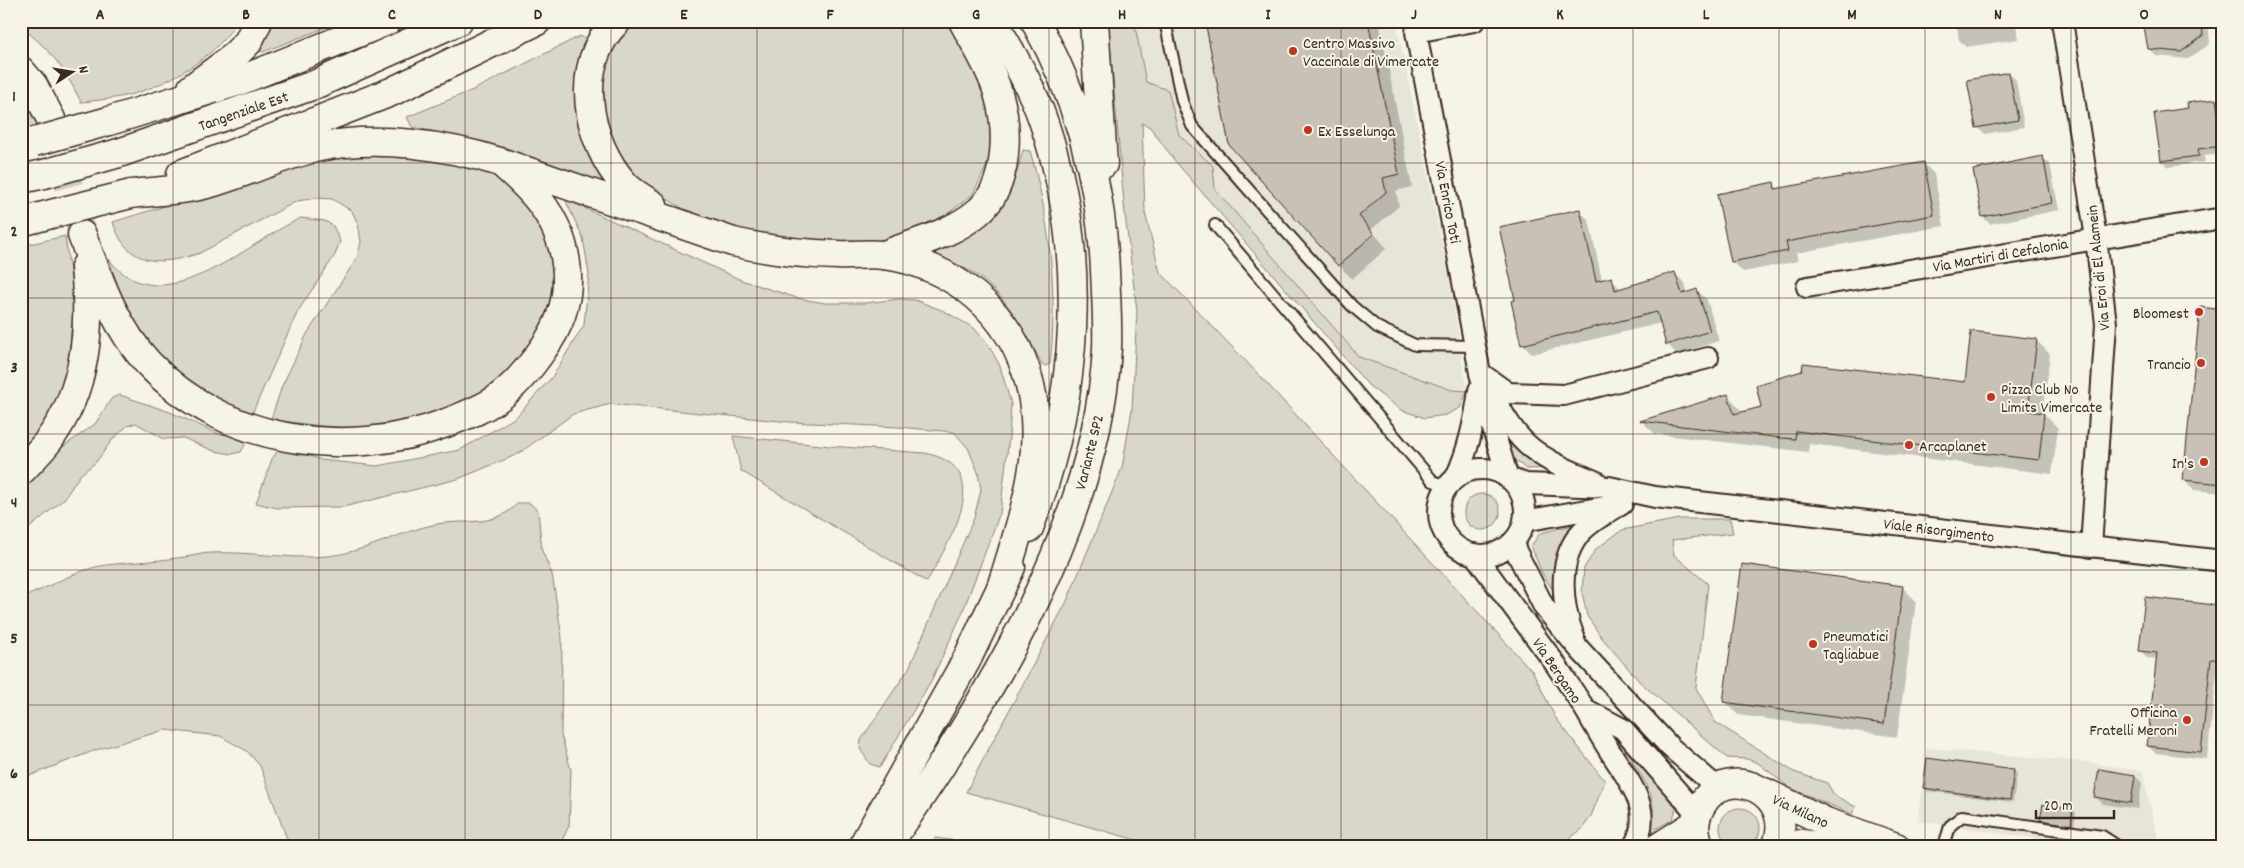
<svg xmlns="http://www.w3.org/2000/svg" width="2244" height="868" font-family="Dekko,sans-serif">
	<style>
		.built { fill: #e9e4d9 }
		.green { fill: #dbd6cb; stroke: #8b8074 }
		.shadow { fill: #0003 }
		.building { fill: #c8c1b6; stroke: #3b2a1e }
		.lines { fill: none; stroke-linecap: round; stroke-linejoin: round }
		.highway-tunnel { stroke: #d1cbc0; stroke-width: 28; stroke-dasharray: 28 14; stroke-linecap: butt }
		.lane-casing { stroke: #3b2a1e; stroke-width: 14 }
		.street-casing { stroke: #3b2a1e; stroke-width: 24 }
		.secondary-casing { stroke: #3b2a1e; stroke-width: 31 }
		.highway-casing { stroke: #3b2a1e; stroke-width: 31 }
		.lane { stroke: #f7f3e8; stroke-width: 10 }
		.street { stroke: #f7f3e8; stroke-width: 20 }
		.secondary { stroke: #f7f3e8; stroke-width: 28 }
		.highway { stroke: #f7f3e8; stroke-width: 28 }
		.highway-bridge-casing { stroke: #3b2a1e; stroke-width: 31; stroke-linecap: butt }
		.highway-bridge { stroke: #f7f3e8; stroke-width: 28 }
		.grid { fill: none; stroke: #3b2a1e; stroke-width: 1; stroke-opacity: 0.55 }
		.poi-dot { fill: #c8321e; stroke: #f7f3e8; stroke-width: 2 }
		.labels { text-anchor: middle; stroke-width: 4; stroke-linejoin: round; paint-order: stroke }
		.poi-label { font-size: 16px; fill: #3b2a1e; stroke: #f7f3e8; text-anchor: start }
		.street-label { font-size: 16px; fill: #3b2a1e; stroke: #f7f3e8 }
		.neatline { fill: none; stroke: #3b2a1e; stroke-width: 2 }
		.grid-label { font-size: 16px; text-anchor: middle; font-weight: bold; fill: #3b2a1e }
	</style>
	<rect width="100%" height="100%" fill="#f7f3e8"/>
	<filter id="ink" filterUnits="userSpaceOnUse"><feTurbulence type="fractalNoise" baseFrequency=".02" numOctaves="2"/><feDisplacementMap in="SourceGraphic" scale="10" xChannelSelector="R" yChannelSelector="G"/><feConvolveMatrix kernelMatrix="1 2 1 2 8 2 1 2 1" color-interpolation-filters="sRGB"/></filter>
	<g filter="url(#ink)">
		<g class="built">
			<path d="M1134 21H1396L1451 287 1467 391 1452 390 1359 357 1215 189 1213 166 1179 135 1168 90 1147 82Z"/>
			<path d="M1927 748 2085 762 2142 771 2160 847H2092L1918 821Z"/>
		</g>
		<g class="green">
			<path d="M21 21H237C218 54 177 79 142 91 123 98 101 100 81 102 64 68 52 51 21 27Z"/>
			<path d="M271 21H342L263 52 253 50Z"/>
			<path d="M635 21H946L979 72 991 105V157L973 194 937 222 883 241 817 247 713 226 645 186 628 170 605 127 601 76 620 35Z"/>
			<path d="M1108 21H1134L1146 82 1168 90 1179 135 1213 166 1215 189 1359 357 1452 390 1467 391 1460 408 1446 415 1425 418 1401 410 1369 386 1175 161 1150 127 1142 123 1145 213 1160 272 1261 377 1533 672 1555 717 1605 781 1591 816 1582 829 1558 847H1161L966 792 1067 601 1122 468 1132 409 1137 311 1125 215Z"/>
			<path d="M580 36 592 42 609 183 600 184 484 142 412 127 407 117 473 90Z"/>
			<path d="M21 92 32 108 39 128 21 132Z"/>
			<path d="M1023 150 1030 151C1050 218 1058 295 1050 364L1045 366 1041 363C1026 331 1002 289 970 271 957 264 941 259 927 252L1000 201 1017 172Z"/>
			<path d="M343 154C369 154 396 152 422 154 437 155 452 162 466 165 474 167 485 168 492 173 530 198 563 252 553 299 545 335 509 378 477 395 467 401 456 404 445 408 381 433 337 430 271 419L282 386 307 334 357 258 361 242 358 224 352 211 332 199 317 198 297 201 200 253C161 266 127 267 113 222L313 160Z"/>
			<path d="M565 199 741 280 797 298 825 303H865L899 299 915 300 944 311 974 328 988 344 1000 366 1011 404 1009 437 1000 513 961 616 931 681 880 767 870 764 860 749 861 740 909 668 974 518 981 490 978 472 968 448 954 432 898 427 790 422 611 404 573 414 518 454 458 479 343 507 277 508 256 503 272 459 279 449 294 450 321 460 377 466 460 450 516 417 552 377 584 325 589 274 583 238Z"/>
			<path d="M301 218 325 221 333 226 340 241 335 255 298 311 251 416C176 382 132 339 109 259 161 327 246 243 301 218Z"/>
			<path d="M65 236 74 301 67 376 58 402 41 431 21 454V246Z"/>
			<path d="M120 395 170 412 219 434 240 437 245 445 241 452 232 454 214 451 183 438 164 439 136 423 127 426 113 439 96 462 80 475 64 499 21 535V490L60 449 95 424 112 398Z"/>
			<path d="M1504 424 1555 468 1526 469 1510 456Z"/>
			<path d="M733 436 830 446 924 453C1000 467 947 543 927 582L741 471Z"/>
			<circle cx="1482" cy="512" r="18"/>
			<path d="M518 503H530L538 511 542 551 552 574 562 638 561 735 571 770 569 826 563 838V847H290L260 766 247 751 220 736 165 730 96 750 21 779V598C49 588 76 569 106 565 132 562 159 561 185 557 194 556 202 553 211 553 251 551 289 560 328 556 367 552 400 531 437 524 467 519 495 528 518 503Z"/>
			<path d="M1679 519H1730L1733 533 1672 540 1674 555 1708 584 1696 688 1715 722 1794 772 1827 783 1834 795 1856 807 1852 814 1790 788 1758 763 1747 759 1727 758 1639 681 1602 638 1587 616 1582 592 1584 568 1596 549 1622 530Z"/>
			<path d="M1577 524C1552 549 1558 568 1559 600L1542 573 1531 546 1540 533Z"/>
			<path d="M1629 748 1653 772 1676 808 1673 819 1647 834C1649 827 1652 818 1653 811 1654 789 1636 768 1625 751Z"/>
			<circle cx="1740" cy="828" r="20"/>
			<path d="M935 838 965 842 964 847H930Z"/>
		</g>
		<g class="shadow">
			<path d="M1206 21H1379L1412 187 1396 191 1399 206 1371 230 1387 248 1352 279 1339 265Z"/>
			<path d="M1956 21H2016L2018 39 1966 47 1959 40Z"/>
			<path d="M2144 21H2208L2210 44 2188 59 2156 56 2149 49Z"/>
			<path d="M2009 73 2016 80 2024 127 1985 134 1977 127Z"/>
			<path d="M2216 100 2223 107V154L2204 156 2205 162 2169 167 2162 160 2189 109Z"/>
			<path d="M2042 157 2050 164 2059 210 1990 224 1983 217Z"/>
			<path d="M1923 163 1934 174 1944 226 1796 253 1798 261 1743 272 1732 262 1773 184 1779 190Z"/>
			<path d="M1579 211 1589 220 1602 280 1611 278 1621 290 1675 274 1685 283 1687 293 1697 290 1707 300 1719 341 1677 354 1667 344 1661 323 1532 354 1522 344 1516 301Z"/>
			<path d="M2223 311V493L2194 490 2184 480Z"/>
			<path d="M2036 340 2050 354 2043 413 2058 428 2052 474 1809 444 1808 452 1655 434 1642 422 1728 395 1743 413 1966 384Z"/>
			<path d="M1902 587 1916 601 1897 737 1738 715 1725 701Z"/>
			<path d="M2223 607V666L2218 665 2207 759 2155 753 2148 746 2158 659 2147 658 2140 650Z"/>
			<path d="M1928 759 2014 771 2017 774 2013 802 1927 791 1924 787Z"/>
			<path d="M2100 770 2135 776 2142 783 2138 809 2103 804 2096 797Z"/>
			<path d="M2073 810 2076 813 2074 827 2045 823 2042 820Z"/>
		</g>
		<g class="building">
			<path d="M1205 21H1368L1399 174 1383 178 1386 192 1359 216 1374 234 1338 266 1229 145Z"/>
			<path d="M2143 21H2202L2203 36 2181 52 2148 49Z"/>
			<path d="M2009 72 2018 120 1976 128 1967 80Z"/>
			<path d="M2216 99 2223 146 2198 149 2199 156 2161 161 2154 113 2188 108 2187 103Z"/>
			<path d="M2043 156 2052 203 1982 217 1973 170Z"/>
			<path d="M1924 162 1934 215 1786 242 1788 251 1731 262 1717 194 1774 182 1775 189Z"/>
			<path d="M1580 209 1596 281 1612 277 1615 290 1675 272 1682 294 1697 289 1710 331 1666 345 1657 312 1521 345 1511 301 1515 300 1499 227Z"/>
			<path d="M2200 307 2223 310V484L2183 480Z"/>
			<path d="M1971 331 2037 339 2028 411 2044 413 2039 460 1796 431 1795 439 1782 438 1640 421 1728 394 1734 414 1761 407 1756 385 1802 371 1803 363 1965 382Z"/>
			<path d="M1742 564 1903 586 1884 724 1723 702Z"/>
			<path d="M2145 597 2223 606V660L2211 659 2201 752 2147 746 2157 653 2139 651Z"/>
			<path d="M1927 758 2014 770 2010 800 1923 788Z"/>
			<path d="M2099 769 2135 775 2131 803 2094 797Z"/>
			<path d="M2043 804 2073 809 2071 825 2040 820Z"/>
		</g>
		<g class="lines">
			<path class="highway-tunnel" d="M51 119 81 231"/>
			<g class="lane-casing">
				<g id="lane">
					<path d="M1165 21 1182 101 1192 126 1352 306 1377 327 1415 345 1476 346"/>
					<path d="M1215 225 1433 481 1447 486"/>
					<path d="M1944 847 1950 826 1962 816 2102 836 2119 847"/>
				</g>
			</g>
			<g class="street-casing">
				<g id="street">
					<path d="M1474 21 1416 32 1480 373 1490 419 1508 478 1526 484 1609 487 1655 497 2223 561"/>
					<path d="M2062 21 2096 238 2106 324 2091 547"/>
					<path d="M1807 287 2223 218"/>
					<path d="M1480 373 1508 393 1564 395 1708 358"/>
					<path d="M1491 392C1499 407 1507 422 1518 435 1536 458 1570 471 1597 482"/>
					<circle cx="1482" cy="512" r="43"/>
					<path d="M1456 477C1469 449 1475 421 1479 390"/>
					<path d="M1524 521 1615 505"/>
					<path d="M1512 543 1544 607 1580 650 1670 747 1719 789"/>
					<path d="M1474 554 1554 662 1585 709 1623 729 1697 814"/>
					<path d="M1574 637C1562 606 1557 564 1578 536 1588 522 1609 512 1622 504"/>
					<path d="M1585 709C1594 725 1603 741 1613 756 1631 784 1655 813 1633 847"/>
				</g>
			</g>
			<g class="secondary-casing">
				<g id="secondary">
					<path d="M993 21C1012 54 1032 87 1044 123 1089 256 1079 398 1029 528"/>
					<path d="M1094 21 1103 164"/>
					<path d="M1764 792 1826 822 1896 847"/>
					<path d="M862 847 966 661 1011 567"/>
					<path d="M888 847 893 837C990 698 1097 522 1107 349 1108 323 1106 296 1105 270 1101 182 1078 98 1035 21"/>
					<path d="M1659 847 1695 824"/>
					<path d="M1700 847C1694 833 1693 820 1701 806 1727 758 1799 794 1776 847"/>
					<path d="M1778 847 1802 844 1827 847"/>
				</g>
			</g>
			<g class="highway-casing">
				<g id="highway">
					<path d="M617 21C572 64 586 142 625 185 632 193 644 199 653 205"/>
					<path d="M21 71 33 85 51 119"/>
					<path d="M192 88 231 59 248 42 258 21"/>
					<path d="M109 121 239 81 387 21"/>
					<path d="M119 153 314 85 458 21"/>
					<path d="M181 174 391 92 537 21"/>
					<path d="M21 179 44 174"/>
					<path d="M131 194C154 191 180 191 203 185 242 175 279 156 319 147 376 135 446 145 500 162L733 242C768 250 802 254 838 255 853 256 869 253 883 255 916 258 951 275 976 296 1033 345 1045 418 1029 490 1022 523 1011 556 1001 588"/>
					<path d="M21 222 55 213"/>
					<path d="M82 235C99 280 115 327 148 363 223 443 346 461 446 423 464 416 481 410 497 399 516 385 530 368 543 349 580 299 573 237 531 191 523 182 514 174 505 166"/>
					<path d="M884 255C915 243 952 234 978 212 1009 186 1009 129 998 93 991 68 975 44 963 21"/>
					<path d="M21 471C30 461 41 451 49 440 87 389 91 326 85 267"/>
				</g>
			</g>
			<use href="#lane" class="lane"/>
			<use href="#street" class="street"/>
			<use href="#secondary" class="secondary"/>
			<use href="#highway" class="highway"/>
			<g class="highway-bridge-casing">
				<g id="highway-bridge">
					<path d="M34 142 109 121"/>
					<path d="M44 174 119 153"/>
					<path d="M55 213 131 194"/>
				</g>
			</g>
			<use href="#highway-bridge" class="highway-bridge"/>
		</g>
	</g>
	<path class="grid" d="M173 21V847M319 21V847M465 21V847M611 21V847M757 21V847M903 21V847M1049 21V847M1195 21V847M1341 21V847M1487 21V847M1633 21V847M1779 21V847M1925 21V847M2071 21V847M21 163H2223M21 298H2223M21 434H2223M21 570H2223M21 705H2223"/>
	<g class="poi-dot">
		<circle cx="1293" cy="51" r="5"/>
		<circle cx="1308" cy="130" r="5"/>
		<circle cx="2199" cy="312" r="5"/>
		<circle cx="2201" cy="363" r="5"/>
		<circle cx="1991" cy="397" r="5"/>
		<circle cx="1909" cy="445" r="5"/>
		<circle cx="2204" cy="462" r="5"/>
		<circle cx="1813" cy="644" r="5"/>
		<circle cx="2187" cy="720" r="5"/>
	</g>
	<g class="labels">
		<g class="poi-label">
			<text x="1303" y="48">Centro Massivo<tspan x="1303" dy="18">Vaccinale di Vimercate</tspan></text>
			<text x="1318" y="136">Ex Esselunga</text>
			<text x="2189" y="318" text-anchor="end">Bloomest</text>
			<text x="2191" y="369" text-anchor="end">Trancio</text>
			<text x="2001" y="394">Pizza Club No<tspan x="2001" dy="18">Limits Vimercate</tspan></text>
			<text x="1919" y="451">Arcaplanet</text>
			<text x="2194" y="468" text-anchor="end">In's</text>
			<text x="1823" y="641">Pneumatici<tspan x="1823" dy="18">Tagliabue</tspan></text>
			<text x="2177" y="717" text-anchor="end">Officina<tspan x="2177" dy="18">Fratelli Meroni</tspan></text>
		</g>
		<g class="street-label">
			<text transform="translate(243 110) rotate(-19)" y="6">Tangenziale Est</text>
			<text transform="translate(1449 202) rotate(79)" y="6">Via Enrico Toti</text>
			<text transform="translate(2000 254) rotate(-10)" y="6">Via Martiri di Cefalonia</text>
			<text transform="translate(2097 268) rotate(-96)" y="6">Via Eroi di El Alamein</text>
			<text transform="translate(1088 452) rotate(-76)" y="6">Variante SP2</text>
			<text transform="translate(1939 529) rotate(7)" y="6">Viale Risorgimento</text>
			<text transform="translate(1558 670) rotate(56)" y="6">Via Bergamo</text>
			<text transform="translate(1801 810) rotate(25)" y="6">Via Milano</text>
		</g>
	</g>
	<rect width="2244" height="868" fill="none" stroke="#f7f3e8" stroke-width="55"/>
	<g transform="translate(72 72) rotate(78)" stroke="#f7f3e8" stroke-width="4" paint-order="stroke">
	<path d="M0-4L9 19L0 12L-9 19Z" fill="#3b2a1e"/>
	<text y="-8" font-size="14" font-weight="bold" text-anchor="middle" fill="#3b2a1e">N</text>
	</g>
	<path d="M2036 810v8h78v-8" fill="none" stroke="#3b2a1e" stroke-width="2.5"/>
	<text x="2044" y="810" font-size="15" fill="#3b2a1e" stroke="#f7f3e8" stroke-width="4" paint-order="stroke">20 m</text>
	<rect x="28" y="28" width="2188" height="812" class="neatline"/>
	<g class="grid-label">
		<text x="100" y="19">A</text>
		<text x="246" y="19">B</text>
		<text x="392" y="19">C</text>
		<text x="538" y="19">D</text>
		<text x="684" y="19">E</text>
		<text x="830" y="19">F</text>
		<text x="976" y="19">G</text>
		<text x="1122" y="19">H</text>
		<text x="1268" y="19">I</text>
		<text x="1414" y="19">J</text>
		<text x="1560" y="19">K</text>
		<text x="1706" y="19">L</text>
		<text x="1852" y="19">M</text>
		<text x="1998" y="19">N</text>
		<text x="2144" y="19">O</text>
		<text x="14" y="101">1</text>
		<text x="14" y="236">2</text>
		<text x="14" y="372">3</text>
		<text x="14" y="507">4</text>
		<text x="14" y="643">5</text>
		<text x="14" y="778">6</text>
	</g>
</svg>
